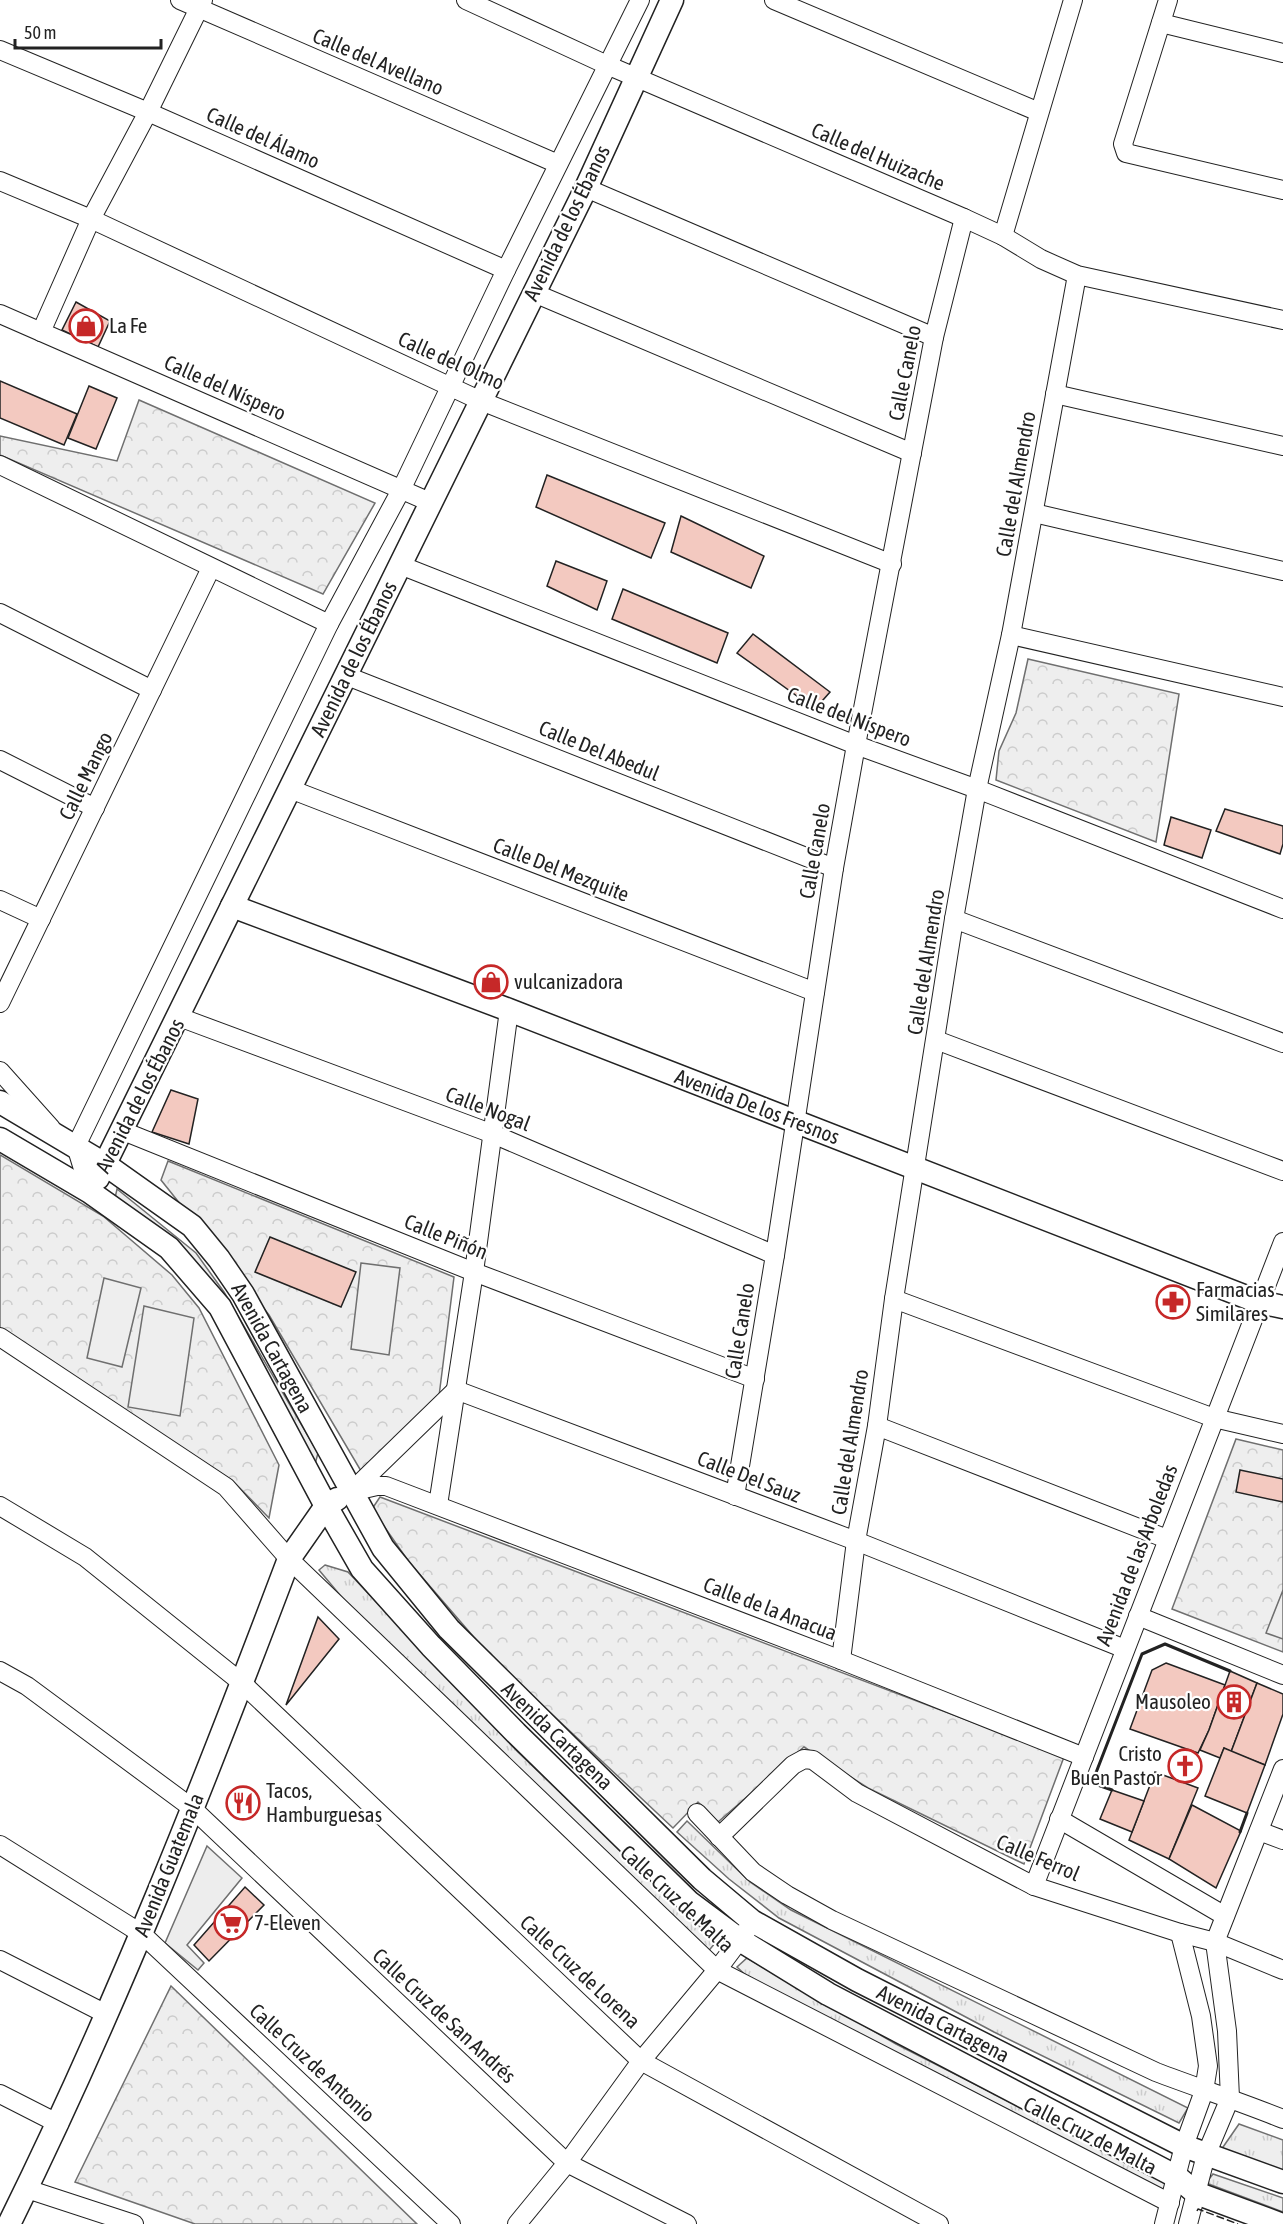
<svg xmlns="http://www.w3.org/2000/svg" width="1283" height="2224" font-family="'Asap Condensed',sans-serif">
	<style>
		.grass { fill: url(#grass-tufts); stroke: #6f6f6f; stroke-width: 1.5 }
		.park { fill: url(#park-crowns); stroke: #6f6f6f; stroke-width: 1.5 }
		.pitch { fill: #eee; stroke: #6f6f6f; stroke-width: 1.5 }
		.parking { fill: #ededed; stroke: #6f6f6f; stroke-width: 1.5 }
		.building { fill: #f3c9c0; stroke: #222; stroke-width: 1.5 }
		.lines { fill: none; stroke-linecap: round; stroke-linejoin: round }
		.minor-casing { stroke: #222; stroke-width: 20 }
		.tertiary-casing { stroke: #222; stroke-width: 25 }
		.minor { stroke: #fff; stroke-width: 18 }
		.tertiary { stroke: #fff; stroke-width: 22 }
		.fence { stroke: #222; stroke-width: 1.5; stroke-dasharray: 8 3; stroke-linecap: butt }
		.wall { stroke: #222; stroke-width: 3 }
		.labels { text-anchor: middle; stroke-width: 4.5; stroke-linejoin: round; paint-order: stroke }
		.street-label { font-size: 21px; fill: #222; stroke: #fff }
		.poi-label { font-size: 21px; fill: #222; stroke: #fff; text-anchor: start }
	</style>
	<defs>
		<pattern id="grass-tufts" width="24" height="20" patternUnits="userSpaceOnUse" patternTransform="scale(1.5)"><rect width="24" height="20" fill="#eee"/><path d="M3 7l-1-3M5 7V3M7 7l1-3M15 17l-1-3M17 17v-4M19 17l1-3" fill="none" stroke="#ccc"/></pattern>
		<pattern id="park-crowns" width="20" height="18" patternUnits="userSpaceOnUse" patternTransform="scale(1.5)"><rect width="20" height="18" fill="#eee"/><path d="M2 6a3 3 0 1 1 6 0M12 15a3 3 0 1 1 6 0" fill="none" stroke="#ccc"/></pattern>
	</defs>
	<rect width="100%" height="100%" fill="#fff"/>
	<g class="grass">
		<path d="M117 1189 196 1253 224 1292 318 1453 314 1468 221 1305 115 1198Z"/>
		<path d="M325 1565 348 1572 518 1752 716 1942 706 1954 345 1601 319 1570Z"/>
		<path d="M687 1821 750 1882 791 1910 1188 2108 1179 2123 994 2032 779 1918 729 1879 677 1832Z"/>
		<path d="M747 1958 896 2044 1169 2183 1165 2194 754 1983 737 1967Z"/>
		<path d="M1239 2124 1283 2140V2174L1221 2150Z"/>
		<path d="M1213 2174 1283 2198V2212L1206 2183Z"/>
	</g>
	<g class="park">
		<path d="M139 400 375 503 323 594 0 455V436L117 461Z"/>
		<path d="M1028 659 1179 694 1156 842 996 780 999 751 1016 713Z"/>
		<path d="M0 1155 103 1216 172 1275 199 1308 279 1465 269 1518 233 1481 0 1329Z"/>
		<path d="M168 1161 454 1277 439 1396 361 1471 269 1315 161 1180Z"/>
		<path d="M1236 1439 1283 1450V1652L1172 1609Z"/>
		<path d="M380 1497 1064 1757 1024 1864 868 1788 804 1747 718 1822 698 1802 673 1828 491 1657 409 1562 372 1509Z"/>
		<path d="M171 1986 417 2224H195L75 2182Z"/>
	</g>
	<g class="pitch">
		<path d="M361 1263 400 1268 389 1355 351 1349Z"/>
		<path d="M104 1278 141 1288 122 1367 87 1358Z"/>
		<path d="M144 1306 194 1318 180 1416 128 1407Z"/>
		<path d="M1283 1590V1639L1266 1633Z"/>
	</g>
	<path class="parking" d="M207 1846 242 1878 187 1945 204 1963 198 1970 165 1943Z"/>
	<g class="building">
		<path d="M76 302 110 321 98 347 62 330Z"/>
		<path d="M0 381 77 414 64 445 0 418Z"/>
		<path d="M89 386 117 398 96 449 68 438Z"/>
		<path d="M547 475 665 523 651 558 536 507Z"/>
		<path d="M681 516 764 556 751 588 671 552Z"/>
		<path d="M556 561 607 581 597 610 547 586Z"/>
		<path d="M623 589 728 633 717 663 612 619Z"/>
		<path d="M753 634 830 692 815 709 737 653Z"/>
		<path d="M1225 809 1283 826V844L1280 854 1216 831Z"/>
		<path d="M1171 817 1211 830 1202 858 1164 845Z"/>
		<path d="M171 1090 198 1099 189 1144 152 1132Z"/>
		<path d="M270 1237 356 1272 341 1307 255 1272Z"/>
		<path d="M1240 1470 1283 1479V1502L1236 1492Z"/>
		<path d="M318 1617 339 1639 286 1705Z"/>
		<path d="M1166 1663 1225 1685 1209 1730 1198 1753 1130 1729 1152 1670Z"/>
		<path d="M1230 1671 1257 1683 1231 1752 1224 1748 1220 1758 1200 1750 1209 1730Z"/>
		<path d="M1257 1683 1283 1694V1714L1265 1765 1231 1752Z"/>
		<path d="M1224 1748 1265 1765 1247 1813 1205 1796Z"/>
		<path d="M1155 1772 1198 1788 1169 1859 1129 1840Z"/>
		<path d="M1112 1790 1144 1801 1132 1832 1100 1819Z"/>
		<path d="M1192 1805 1241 1831 1216 1888 1169 1859Z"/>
		<path d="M245 1887 264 1905 209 1961 194 1945Z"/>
	</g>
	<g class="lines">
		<g class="minor-casing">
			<g id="minor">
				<path d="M180 0 558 164"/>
				<path d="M466 0 607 65 964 218 1003 236 1041 259 1077 275 1283 320"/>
				<path d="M774 0 1039 112"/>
				<path d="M1168 0 1123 144 1126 153 1283 190"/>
				<path d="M1161 23 1283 53"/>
				<path d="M0 50 148 112 506 270"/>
				<path d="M0 181 91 219 481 401 892 564"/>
				<path d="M586 188 934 337"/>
				<path d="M1003 236 1073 0"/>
				<path d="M534 293 912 453"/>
				<path d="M0 314 432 503"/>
				<path d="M41 332 91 219 148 112 203 0"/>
				<path d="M1055 394 1283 446"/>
				<path d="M0 465 329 624"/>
				<path d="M1034 513 1283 571"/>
				<path d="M400 565 856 745 977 789 1283 909"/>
				<path d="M0 613 152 690"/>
				<path d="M1011 635 1283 697"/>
				<path d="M347 676 834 868"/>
				<path d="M0 760 95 808"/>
				<path d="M290 789 815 992"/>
				<path d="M0 900 41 919"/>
				<path d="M954 919 1283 1043"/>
				<path d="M0 1003 211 568"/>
				<path d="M179 1017 493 1134 775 1255"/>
				<path d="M936 1040 1283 1171"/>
				<path d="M0 1071 51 1128"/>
				<path d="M123 1131 474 1272 755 1379"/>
				<path d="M90 1192 76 1146 329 624 401 490 506 270 640 0"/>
				<path d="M894 1299 1214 1418 1283 1434"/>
				<path d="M0 1337 226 1487 289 1559 717 1970 1170 2203"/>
				<path d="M877 1426 1167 1539"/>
				<path d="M351 1492 456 1390 856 1541 1125 1649"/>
				<path d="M351 1492 377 1486H386L841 1660 1084 1757"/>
				<path d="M735 1496 775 1255 834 868 856 745 934 337 964 218"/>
				<path d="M438 1505 474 1272 509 1010"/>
				<path d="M0 1506 85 1557 242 1683 641 2061 939 2224"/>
				<path d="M1138 1616 1283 1675"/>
				<path d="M841 1660 856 1541 877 1426 894 1299 954 919 977 789 1011 635 1077 275"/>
				<path d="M0 1671 27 1686 192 1808 567 2163 687 2224"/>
				<path d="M697 1813 753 1872 787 1895 832 1920 1156 2072C1198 2088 1241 2102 1283 2119"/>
				<path d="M1059 1819 1225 1916"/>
				<path d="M1259 1831 1283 1840"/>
				<path d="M719 1837 793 1765 804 1759 813 1760 857 1793 1034 1886 1180 1933 1215 1942 1283 1970"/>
				<path d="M0 1845 142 1934 451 2224"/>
				<path d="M1034 1886 1283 1242"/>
				<path d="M0 1960 106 2014"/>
				<path d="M0 2094 59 2124"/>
				<path d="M27 2189 134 2224"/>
				<path d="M517 2224 567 2163 641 2061 717 1970 747 1930"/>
				<path d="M1164 2224 1184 2146 1204 2091 1208 2066 1201 2016 1180 1933"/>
				<path d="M1188 2224 1206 2155 1230 2098 1227 2031 1215 1942 1283 1769"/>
			</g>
		</g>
		<g class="tertiary-casing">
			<g id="tertiary">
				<path d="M232 906 509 1010 1259 1302 1283 1307"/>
				<path d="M0 1102 106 1165 192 1226 219 1259 243 1294 383 1548 449 1629 702 1879 752 1921 857 1980 1184 2146 1283 2182"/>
				<path d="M0 1139 90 1192 169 1248 220 1307 326 1506 362 1569 431 1646 516 1733 689 1902 740 1940 828 1994 1177 2177 1196 2193 1280 2224"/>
				<path d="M98 1178 586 188 672 0"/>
				<path d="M9 2224C116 2008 204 1784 289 1559L326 1506 337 1499"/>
			</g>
		</g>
		<use href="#minor" class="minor"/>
		<use href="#tertiary" class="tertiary"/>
		<path class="fence" d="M1197 2211 1198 2209 1238 2224"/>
		<g class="wall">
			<path d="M1112 1790 1092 1783 1142 1654 1165 1644 1230 1671"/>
			<path d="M1240 1832 1247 1813"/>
		</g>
	</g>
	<defs>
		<g id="shop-ring" transform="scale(1.725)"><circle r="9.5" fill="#fff" stroke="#c62828" stroke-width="1.5"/><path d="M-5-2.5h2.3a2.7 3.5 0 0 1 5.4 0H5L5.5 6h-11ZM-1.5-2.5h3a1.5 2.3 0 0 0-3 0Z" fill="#c62828"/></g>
		<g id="pharmacy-ring" transform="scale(1.725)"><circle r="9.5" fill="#fff" stroke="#c62828" stroke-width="1.5"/><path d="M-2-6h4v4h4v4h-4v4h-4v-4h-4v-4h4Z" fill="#c62828"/></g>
		<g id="building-ring" transform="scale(1.725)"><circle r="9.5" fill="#fff" stroke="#c62828" stroke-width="1.5"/><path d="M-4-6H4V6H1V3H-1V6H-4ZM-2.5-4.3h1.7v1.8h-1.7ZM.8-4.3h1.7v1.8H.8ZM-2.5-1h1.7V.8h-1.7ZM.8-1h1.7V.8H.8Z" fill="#c62828"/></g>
		<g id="church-ring" transform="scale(1.725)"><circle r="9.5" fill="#fff" stroke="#c62828" stroke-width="1.5"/><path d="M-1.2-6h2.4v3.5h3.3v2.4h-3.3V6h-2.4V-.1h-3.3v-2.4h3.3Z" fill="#c62828"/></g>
		<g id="restaurant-ring" transform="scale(1.725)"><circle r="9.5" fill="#fff" stroke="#c62828" stroke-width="1.5"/><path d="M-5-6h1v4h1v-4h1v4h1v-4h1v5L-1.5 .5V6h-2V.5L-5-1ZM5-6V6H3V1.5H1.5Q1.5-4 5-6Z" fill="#c62828"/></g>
		<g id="supermarket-ring" transform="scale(1.725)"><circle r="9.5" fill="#fff" stroke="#c62828" stroke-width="1.5"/><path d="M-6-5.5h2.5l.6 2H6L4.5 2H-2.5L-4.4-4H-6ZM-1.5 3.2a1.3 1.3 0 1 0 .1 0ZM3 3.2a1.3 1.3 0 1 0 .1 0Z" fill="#c62828"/></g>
	</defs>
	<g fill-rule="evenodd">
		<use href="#shop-ring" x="86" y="326"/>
		<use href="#shop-ring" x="491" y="982"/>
		<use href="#pharmacy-ring" x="1173" y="1302"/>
		<use href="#building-ring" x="1234" y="1702"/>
		<use href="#church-ring" x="1185" y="1766"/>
		<use href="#restaurant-ring" x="243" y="1803"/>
		<use href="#supermarket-ring" x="231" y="1923"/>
	</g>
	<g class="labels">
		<g class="street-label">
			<text transform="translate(378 62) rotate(23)" y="7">Calle del Avellano</text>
			<text transform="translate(263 138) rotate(24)" y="7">Calle del Álamo</text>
			<text transform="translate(878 157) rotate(23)" y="7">Calle del Huizache</text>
			<text transform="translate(567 223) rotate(-64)" y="7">Avenida de los Ébanos</text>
			<text transform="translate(451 361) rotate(24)" y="7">Calle del Olmo</text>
			<text transform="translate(905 373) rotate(-79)" y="7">Calle Canelo</text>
			<text transform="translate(225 388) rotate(24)" y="7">Calle del Níspero</text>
			<text transform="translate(1016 484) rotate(-80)" y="7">Calle del Almendro</text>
			<text transform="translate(354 659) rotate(-64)" y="7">Avenida de los Ébanos</text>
			<text transform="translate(849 717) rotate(21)" y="7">Calle del Níspero</text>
			<text transform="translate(599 751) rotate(22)" y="7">Calle Del Abedul</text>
			<text transform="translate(86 776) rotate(-64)" y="7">Calle Mango</text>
			<text transform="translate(815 851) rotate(-80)" y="7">Calle Canelo</text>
			<text transform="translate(561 870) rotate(21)" y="7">Calle Del Mezquite</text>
			<text transform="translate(926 962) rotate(-81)" y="7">Calle del Almendro</text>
			<text transform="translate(140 1096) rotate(-63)" y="7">Avenida de los Ébanos</text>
			<text transform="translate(757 1107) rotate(21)" y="7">Avenida De los Fresnos</text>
			<text transform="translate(488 1109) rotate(21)" y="7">Calle Nogal</text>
			<text transform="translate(446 1237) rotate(22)" y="7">Calle Piñón</text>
			<text transform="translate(740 1331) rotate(-81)" y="7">Calle Canelo</text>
			<text transform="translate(272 1348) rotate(61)" y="7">Avenida Cartagena</text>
			<text transform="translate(850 1442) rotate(-81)" y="7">Calle del Almendro</text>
			<text transform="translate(749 1477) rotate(21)" y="7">Calle Del Sauz</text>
			<text transform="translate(1137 1555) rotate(-69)" y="7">Avenida de las Arboledas</text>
			<text transform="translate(770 1609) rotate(21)" y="7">Calle de la Anacua</text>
			<text transform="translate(557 1736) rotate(44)" y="7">Avenida Cartagena</text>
			<text transform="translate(1038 1858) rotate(23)" y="7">Calle Ferrol</text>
			<text transform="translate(169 1865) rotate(-68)" y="7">Avenida Guatemala</text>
			<text transform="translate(677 1899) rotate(43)" y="7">Calle Cruz de Malta</text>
			<text transform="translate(580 1972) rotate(43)" y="7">Calle Cruz de Lorena</text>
			<text transform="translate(444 2016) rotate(43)" y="7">Calle Cruz de San Andrés</text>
			<text transform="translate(943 2024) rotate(27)" y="7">Avenida Cartagena</text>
			<text transform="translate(312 2063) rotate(43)" y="7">Calle Cruz de Antonio</text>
			<text transform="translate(1090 2136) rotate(27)" y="7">Calle Cruz de Malta</text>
		</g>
		<g class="poi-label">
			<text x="109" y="333">La Fe</text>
			<text x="514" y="989">vulcanizadora</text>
			<text x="1196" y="1297">Farmacias<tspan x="1196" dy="24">Similares</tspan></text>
			<text x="1211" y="1709" text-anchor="end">Mausoleo</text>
			<text x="1162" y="1761" text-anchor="end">Cristo<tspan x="1162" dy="24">Buen Pastor</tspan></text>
			<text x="266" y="1798">Tacos,<tspan x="266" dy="24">Hamburguesas</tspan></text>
			<text x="254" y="1930">7-Eleven</text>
		</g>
	</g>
	<path d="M15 39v9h146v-9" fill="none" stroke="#222222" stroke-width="3"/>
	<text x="24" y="39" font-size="18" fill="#222222" stroke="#ffffff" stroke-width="4.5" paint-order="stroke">50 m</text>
</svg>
